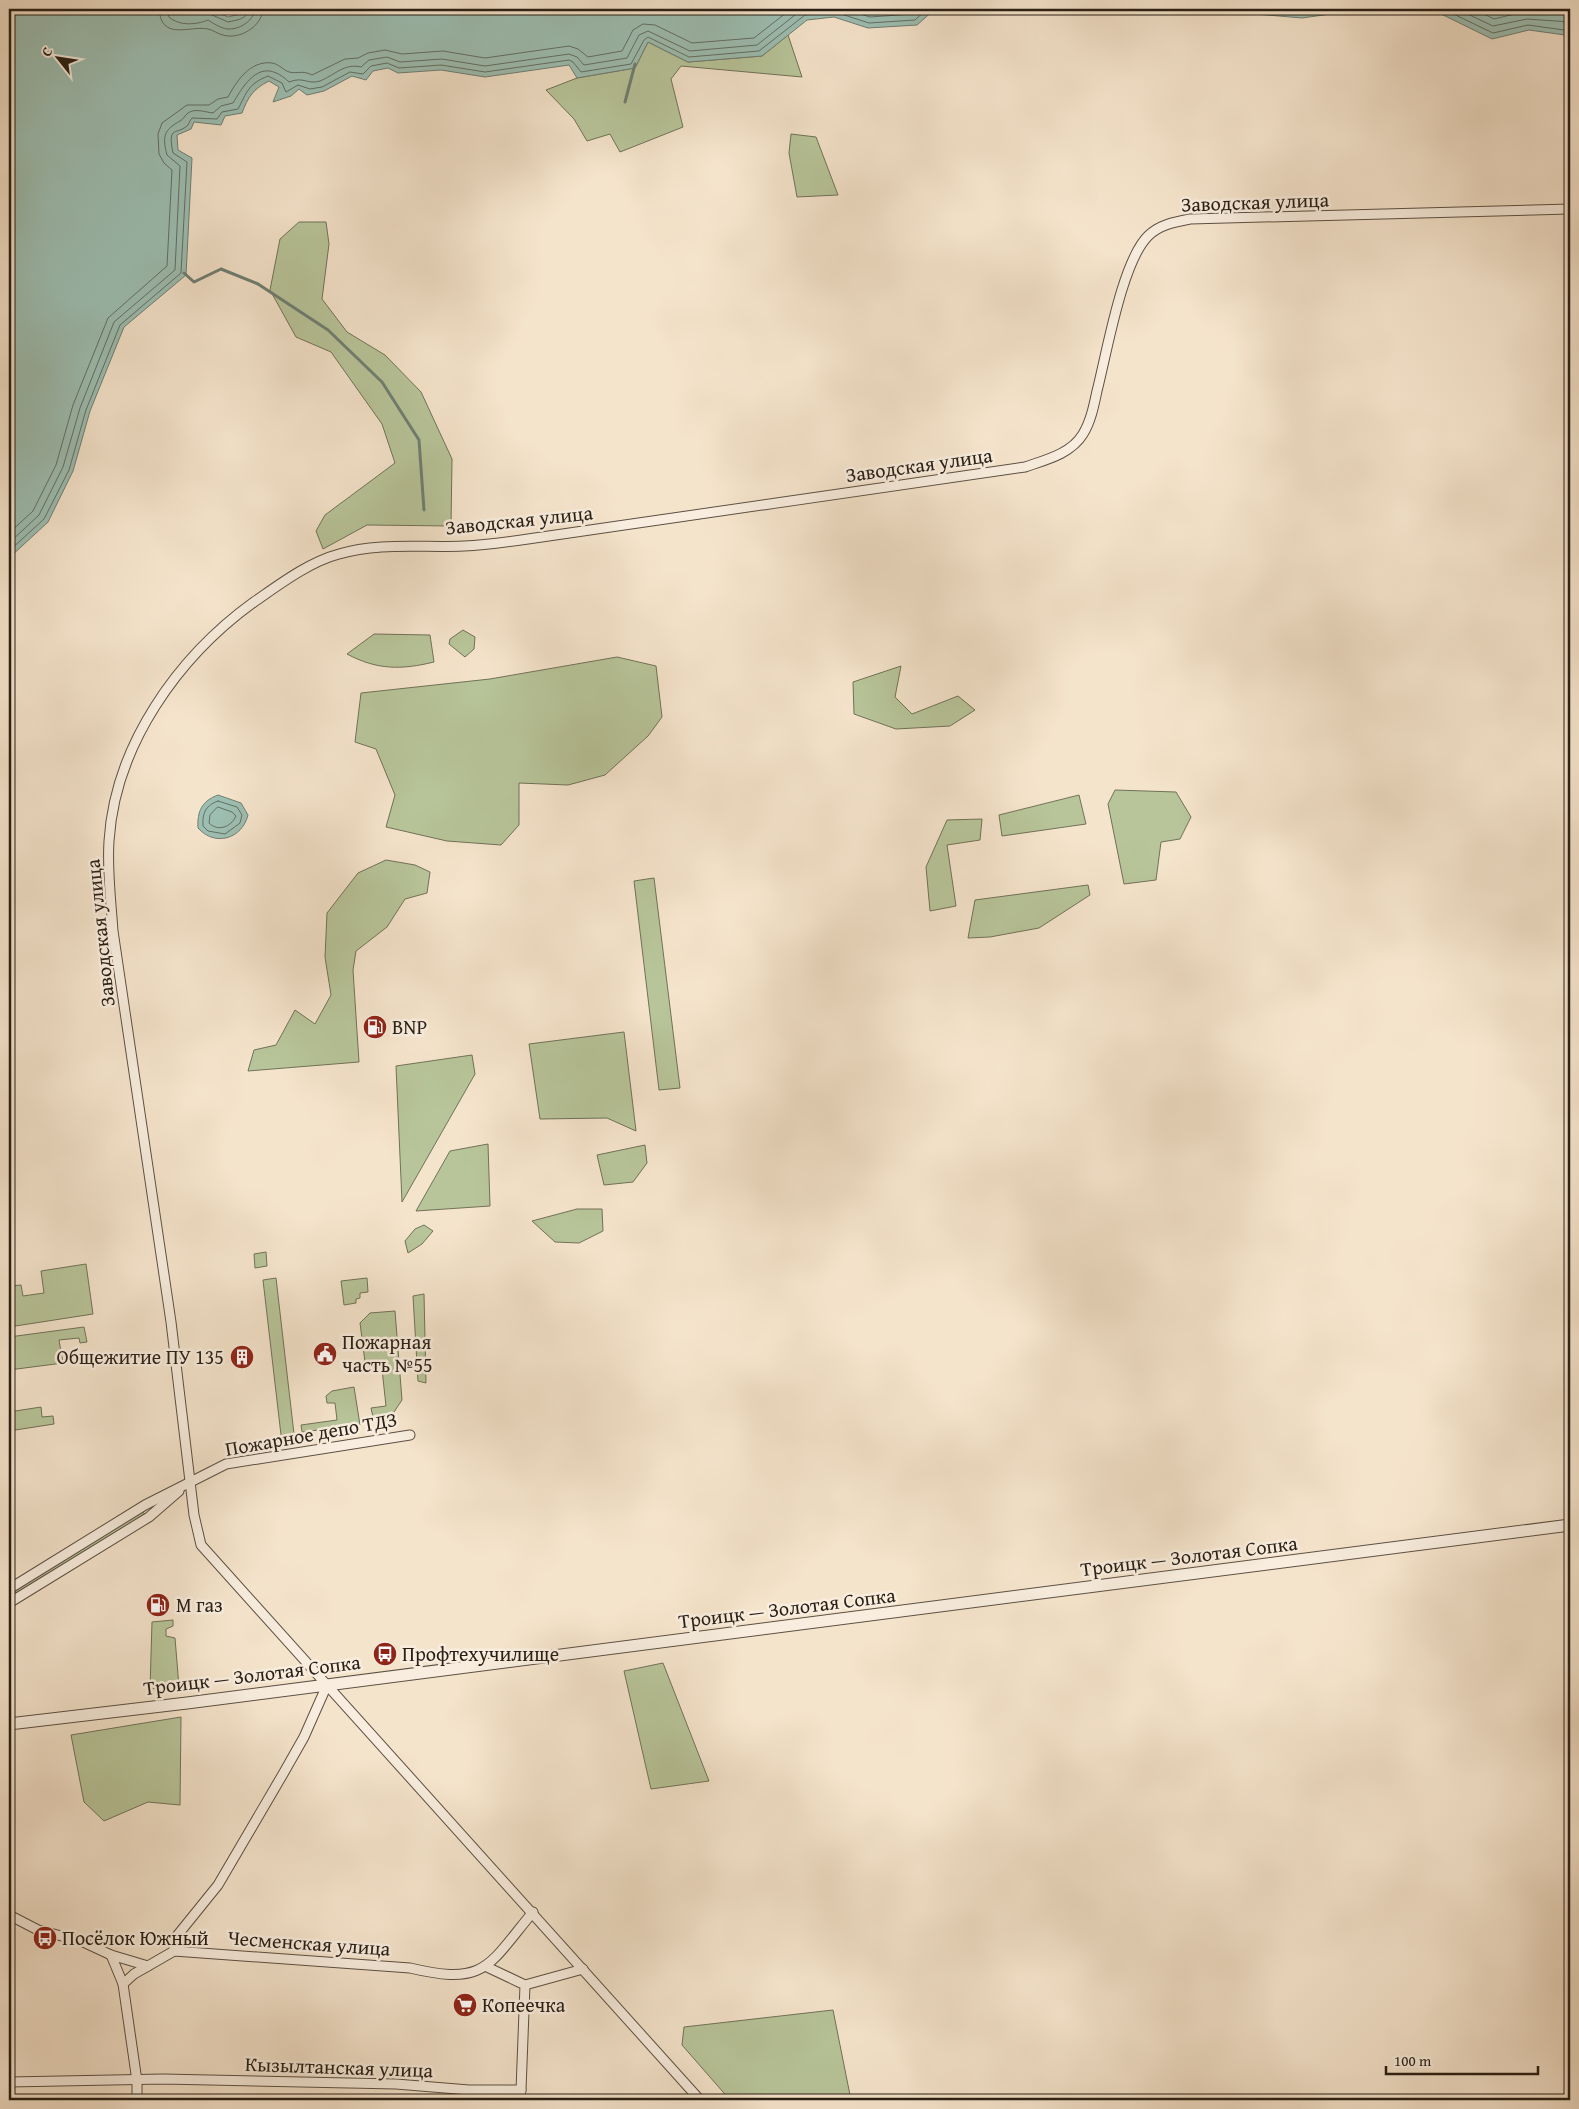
<svg xmlns="http://www.w3.org/2000/svg" width="1579" height="2109" font-family="'Gentium Book Plus',serif">
	<style>
		.green { fill: #b8c59a; stroke: #707258 }
		.water { fill: #9dbfb3; stroke: #6f7f74 }
		.lines { fill: none; stroke-linecap: round; stroke-linejoin: round }
		.shore { stroke: #636f64; stroke-width: 1 }
		.stream { stroke: #6f7f74; stroke-width: 3 }
		.minor-casing { stroke: #5c5043; stroke-width: 11 }
		.tertiary-casing { stroke: #5c5043; stroke-width: 13 }
		.minor { stroke: #f8edde; stroke-width: 9 }
		.tertiary { stroke: #f8edde; stroke-width: 11 }
		.labels { text-anchor: middle; stroke-width: 5; stroke-linejoin: round; paint-order: stroke }
		.street-label { font-size: 20px; fill: #291f15; stroke: #f8edde }
		.poi-label { font-size: 20px; fill: #291f15; stroke: #f8edde; text-anchor: start }
	</style>
	<rect width="100%" height="100%" fill="#f5e4cc"/>
	<filter id="stains"><feTurbulence type="fractalNoise" baseFrequency=".004" numOctaves="4"/><feColorMatrix values="0 0 0 0 .2 0 0 0 0 .09 0 0 0 0 .02 0 0 0 .5 -.17"/></filter>
	<radialGradient id="worn" r=".72"><stop offset=".6" stop-color="#630" stop-opacity="0"/><stop offset="1" stop-color="#630" stop-opacity=".3"/></radialGradient>
	<g class="green">
		<path d="M788 35 802 77 681 66 671 79 683 127 620 152 610 134 587 141 574 119 546 90 577 78 635 68 648 42 688 62 762 56Z"/>
		<path d="M791 134 816 137 838 195 797 197 789 153Z"/>
		<path d="M299 222H326L329 244 322 299 347 332 385 355 421 392 452 459 451 526 367 525 323 549 316 531 325 515 395 463 382 424 331 352 296 337 270 290 280 239Z"/>
		<path d="M463 630 475 637 474 649 465 657 449 644 450 639Z"/>
		<path d="M374 634 430 635 434 662C401 670 377 670 347 654Z"/>
		<path d="M617 657 656 666 662 717 648 736 605 775 568 785 519 783V825L501 845 447 841 386 827 395 795 376 749 355 742 361 693 490 679Z"/>
		<path d="M901 666 895 697 912 714 958 696 975 710 950 726 896 729 854 714 853 682Z"/>
		<path d="M1115 790 1176 792 1191 817 1180 839 1161 842 1156 880 1124 884 1108 804Z"/>
		<path d="M1079 795 1086 824 1002 836 999 815Z"/>
		<path d="M982 819 980 840 947 845 956 906 930 911 926 867 947 820Z"/>
		<path d="M386 860 415 865 430 872 427 893 405 899 387 927 356 951 353 970 359 1062 248 1071 254 1050 276 1045 295 1010 315 1024 331 995 325 957 327 913 358 873Z"/>
		<path d="M654 878 680 1088 659 1090 634 881Z"/>
		<path d="M1088 885 1090 895 1039 928 990 937 968 938 975 900Z"/>
		<path d="M624 1032 636 1131 607 1118 540 1119 529 1044Z"/>
		<path d="M472 1055 475 1074 402 1202 396 1066Z"/>
		<path d="M488 1144 490 1206 416 1211 450 1151Z"/>
		<path d="M645 1145 647 1163 633 1182 604 1185 597 1155Z"/>
		<path d="M577 1209H602L603 1231 579 1243 555 1242 532 1221Z"/>
		<path d="M424 1225 433 1231 422 1244 408 1253 405 1241 415 1229Z"/>
		<path d="M266 1252 267 1266 255 1268 254 1254Z"/>
		<path d="M86 1264 93 1314 9 1327V1286L21 1285 23 1296 44 1293 41 1271Z"/>
		<path d="M276 1278 294 1434 281 1435 263 1280Z"/>
		<path d="M367 1278 368 1292 360 1293V1298L356 1299V1303L344 1305 341 1281Z"/>
		<path d="M424 1294 426 1383 418 1381 413 1296Z"/>
		<path d="M395 1311 402 1400 388 1421H380L379 1416 373 1417 371 1408 386 1406 381 1360 365 1362 360 1323 370 1313Z"/>
		<path d="M84 1327 87 1342 80 1343 79 1338 59 1340 63 1363 9 1370V1337Z"/>
		<path d="M354 1387 360 1425 302 1432 301 1425 337 1420 335 1403H327L326 1396 332 1391Z"/>
		<path d="M41 1407 42 1417 53 1416 54 1424 9 1431V1412Z"/>
		<path d="M142 1511 146 1516 9 1600V1593Z"/>
		<path d="M173 1620V1626L166 1629V1636L175 1638 179 1687 150 1689 152 1622Z"/>
		<path d="M663 1663 709 1781 651 1789 624 1671Z"/>
		<path d="M181 1717 180 1805 148 1802 104 1821 84 1802 71 1735Z"/>
		<path d="M833 2010 851 2100H730L682 2045 684 2027Z"/>
	</g>
	<g class="water">
		<path d="M9 9H174L181 12 214 11 228 17 240 14 246 9H935L917 25 868 28 834 17 807 20 762 56 688 62 648 42 635 68 577 78 569 65 485 77 441 70 398 73 388 68 373 71 366 80 352 76 324 91 307 95 299 89 291 96 273 102 279 87 269 81C253 89 248 97 242 113L225 116 221 125 194 122 191 129 177 135 178 150 192 158 186 275 124 327 90 411 73 471 48 522 9 558Z"/>
		<path d="M1197 9H1366L1302 18Z"/>
		<path d="M1431 9H1570V33L1565 35 1529 30 1492 39Z"/>
		<path d="M218 795 241 803 248 815C242 839 215 847 198 828 197 811 202 801 218 795Z"/>
	</g>
	<g class="lines">
		<g class="shore">
			<path d="M159 9C161 42 191 25 208 29 213 30 218 34 223 35 239 40 262 27 263 9"/>
			<path d="M167 9 169 17C179 26 196 25 208 20 213 23 220 28 227 29 239 30 254 21 255 9"/>
			<path d="M210 9 212 15 228 22C237 20 248 19 249 9"/>
			<path d="M845 9 870 17 912 14 918 9"/>
			<path d="M1255 9 1302 13 1330 9"/>
			<path d="M1443 9 1493 33 1528 25 1564 30 1570 29"/>
			<path d="M1457 9 1493 26 1527 19 1570 22"/>
			<path d="M1474 9 1494 19 1527 11 1570 15"/>
			<path d="M9 533 33 511 56 465 73 405 108 318 167 266 172 170 164 163 159 154 158 134 162 123 187 105H209L218 99 228 97C236 82 250 60 272 63 279 64 283 70 289 72 297 74 303 70 312 75L345 59 358 58 368 53 385 50 402 54 443 51 485 58 569 46 578 49 588 57 622 51 633 30 643 24 655 25 692 43 754 38 791 9"/>
			<path d="M9 543 39 515 63 467 80 408 114 322 175 270 180 166 167 155C162 136 164 130 180 121 184 119 185 115 188 113 195 108 205 112 213 113L221 106 233 103C246 81 262 56 289 82 304 76 307 85 320 81 335 75 344 63 361 67L369 60 387 57 400 62 442 59 485 66 569 54 577 57 584 65 627 58 639 35 648 31 690 51 757 45 800 11 808 9"/>
			<path d="M9 551 44 519 69 470 86 410 120 325 181 273 187 162 173 153C167 124 177 136 188 125 189 123 190 120 192 118L217 119 222 112 238 109C247 92 248 84 268 76L282 83 286 92 298 85 310 89 322 87 350 72 363 74 371 66 387 63 399 68 441 65 485 72 569 60 573 62 581 72 631 64 644 40 648 37 689 57 759 51 805 15 835 12 869 23 915 20 927 9"/>
			<path d="M218 801 237 807 242 815 240 823 225 834 208 831 203 826C202 813 206 805 218 801Z"/>
			<path d="M218 807 232 812 236 816C231 827 218 832 209 823L210 815Z"/>
		</g>
		<g class="stream">
			<path d="M625 102 635 64"/>
			<path d="M184 273 194 282 221 269 258 284 328 330 382 382 419 440 424 510"/>
		</g>
		<g class="minor-casing">
			<g id="minor">
				<path d="M9 1589 145 1505 226 1464 410 1435"/>
				<path d="M9 1603 149 1517 179 1491"/>
				<path d="M9 1915 38 1930 81 1941 111 1955 148 1966 174 1951 410 1968C486 1986 488 1966 533 1912"/>
				<path d="M174 1951 176 1937 218 1885 283 1774 304 1737 327 1685"/>
				<path d="M111 1955 123 1984 137 2081V2100"/>
				<path d="M123 1984 134 1974 148 1966"/>
				<path d="M525 1985 583 1969"/>
				<path d="M9 2082 163 2079 396 2084 469 2090H521L525 1985 487 1967"/>
				<path d="M519 2100 521 2090"/>
				<path d="M700 2100 201 1545 194 1515 171 1322 113 931C111 901 107 871 109 841 115 745 178 657 254 602 280 584 309 562 339 554 379 542 423 548 464 546 485 545 507 542 528 539L1025 467C1045 460 1071 454 1083 434 1091 421 1094 405 1097 391 1107 352 1122 262 1148 236 1159 225 1174 222 1190 219L1570 209"/>
			</g>
		</g>
		<g class="tertiary-casing">
			<path id="tertiary" d="M9 1724 187 1703 1570 1525"/>
		</g>
		<use href="#minor" class="minor"/>
		<use href="#tertiary" class="tertiary"/>
	</g>
	<defs>
		<g id="fuel-disc" transform="scale(1.25)"><circle r="9.5" fill="#8f2418" stroke="#f8edde"/><path d="M-5.5-6h7V0h2V4h1.3V-2.5L3-4.5l.8-.8L6-3V5H2.5V1h-1V6h-7ZM-4.2-4.7v3.2H.2V-4.7Z" fill="#fff"/></g>
		<g id="civic-disc" transform="scale(1.25)"><circle r="9.5" fill="#8f2418" stroke="#f8edde"/><path d="M-.6-6.5H3V-4.5H.6V-3L4-1V1h2V6H-6V1h2V-1L-.6-3ZM-1.2 2.5V6h2.4V2.5Z" fill="#fff"/></g>
		<g id="building-disc" transform="scale(1.25)"><circle r="9.5" fill="#8f2418" stroke="#f8edde"/><path d="M-4-6H4V6H1V3H-1V6H-4ZM-2.5-4.3h1.7v1.8h-1.7ZM.8-4.3h1.7v1.8H.8ZM-2.5-1h1.7V.8h-1.7ZM.8-1h1.7V.8H.8Z" fill="#fff"/></g>
		<g id="bus-disc" transform="scale(1.25)"><circle r="9.5" fill="#8f2418" stroke="#f8edde"/><path d="M-5-6H5V4H4V6H2V4H-2V6H-4V4H-5ZM-3.5-4V0h7V-4ZM-3.5 1.2v1.5H-2V1.2ZM2 1.2v1.5H3.5V1.2Z" fill="#fff"/></g>
		<g id="supermarket-disc" transform="scale(1.25)"><circle r="9.5" fill="#8f2418" stroke="#f8edde"/><path d="M-6-5.5h2.5l.6 2H6L4.5 2H-2.5L-4.4-4H-6ZM-1.5 3.2a1.3 1.3 0 1 0 .1 0ZM3 3.2a1.3 1.3 0 1 0 .1 0Z" fill="#fff"/></g>
	</defs>
	<g fill-rule="evenodd">
		<use href="#fuel-disc" x="375" y="1027"/>
		<use href="#civic-disc" x="325" y="1354"/>
		<use href="#building-disc" x="242" y="1357"/>
		<use href="#fuel-disc" x="158" y="1605"/>
		<use href="#bus-disc" x="385" y="1654"/>
		<use href="#bus-disc" x="45" y="1938"/>
		<use href="#supermarket-disc" x="465" y="2005"/>
	</g>
	<g class="labels">
		<g class="street-label">
			<text transform="translate(1255 202) rotate(-2)" y="7">Заводская улица</text>
			<text transform="translate(919 465) rotate(-8)" y="7">Заводская улица</text>
			<text transform="translate(519 520) rotate(-6)" y="7">Заводская улица</text>
			<text transform="translate(100 933) rotate(-96)" y="7">Заводская улица</text>
			<text transform="translate(311 1434) rotate(-10)" y="7">Пожарное депо ТДЗ</text>
			<text transform="translate(1189 1556) rotate(-7)" y="7">Троицк — Золотая Сопка</text>
			<text transform="translate(787 1608) rotate(-7)" y="7">Троицк — Золотая Сопка</text>
			<text transform="translate(252 1675) rotate(-7)" y="7">Троицк — Золотая Сопка</text>
			<text transform="translate(309 1943) rotate(4)" y="7">Чесменская улица</text>
			<text transform="translate(339 2067) rotate(2)" y="7">Кызылтанская улица</text>
		</g>
		<g class="poi-label">
			<text x="392" y="1034">BNP</text>
			<text x="342" y="1349">Пожарная<tspan x="342" dy="23">часть №55</tspan></text>
			<text x="224" y="1364" text-anchor="end">Общежитие ПУ 135</text>
			<text x="176" y="1612">М газ</text>
			<text x="402" y="1661">Профтехучилище</text>
			<text x="62" y="1945">Посёлок Южный</text>
			<text x="482" y="2012">Копеечка</text>
		</g>
	</g>
	<rect width="1579" height="2109" fill="none" stroke="#f5e4cc" stroke-width="30"/>
	<rect x="10" y="10" width="1559" height="2089" fill="none" stroke="#291f15" stroke-width="2.5"/>
	<rect x="15" y="15" width="1549" height="2079" fill="none" stroke="#291f15"/>
	<g transform="translate(58 58) rotate(300)" stroke="#f8edde" stroke-width="4" paint-order="stroke">
	<path d="M0-4L9 19L0 12L-9 19Z" fill="#291f15"/>
	<text y="-8" font-size="14" font-weight="bold" text-anchor="middle" fill="#291f15">С</text>
	</g>
	<path d="M1386 2066v8h152v-8" fill="none" stroke="#291f15" stroke-width="2.5"/>
	<text x="1394" y="2066" font-size="15" fill="#291f15" stroke="#f8edde" stroke-width="4" paint-order="stroke">100 m</text>
	<rect width="100%" height="100%" filter="url(#stains)"/>
	<rect width="100%" height="100%" fill="url(#worn)"/>
</svg>
